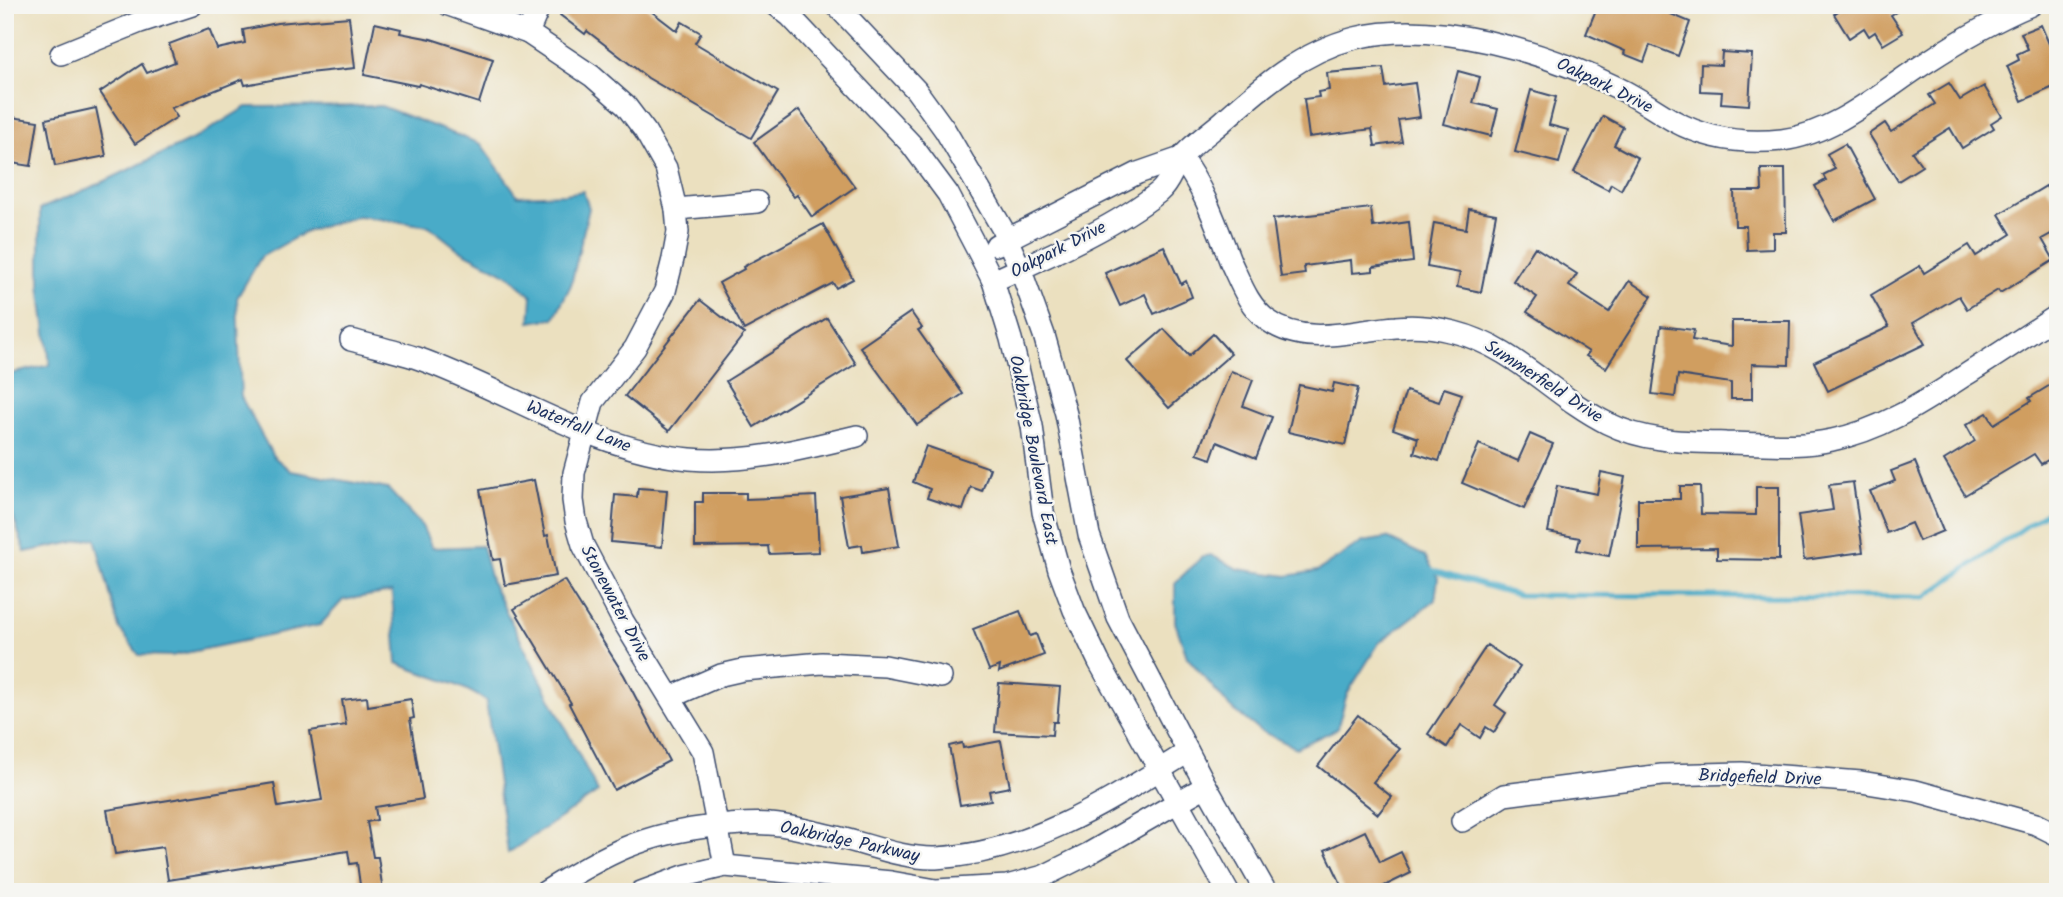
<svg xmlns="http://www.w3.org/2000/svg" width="2063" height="897" font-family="Kalam,sans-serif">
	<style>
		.water { fill: #49abc8; stroke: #326d93; stroke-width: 2 }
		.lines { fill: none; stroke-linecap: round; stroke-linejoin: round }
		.stream { stroke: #49abc8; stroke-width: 5 }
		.building { fill: #d09e61 }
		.minor-casing { stroke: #3a4a6d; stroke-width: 24 }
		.minor { stroke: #fff; stroke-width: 21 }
		.labels { text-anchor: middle; stroke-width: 5; stroke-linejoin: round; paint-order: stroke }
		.street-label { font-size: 18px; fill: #1b2f5e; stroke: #f6f6f2 }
	</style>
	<rect width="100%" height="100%" fill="#f6f6f2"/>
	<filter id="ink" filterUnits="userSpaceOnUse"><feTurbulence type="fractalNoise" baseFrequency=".0143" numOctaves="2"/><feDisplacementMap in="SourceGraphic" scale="14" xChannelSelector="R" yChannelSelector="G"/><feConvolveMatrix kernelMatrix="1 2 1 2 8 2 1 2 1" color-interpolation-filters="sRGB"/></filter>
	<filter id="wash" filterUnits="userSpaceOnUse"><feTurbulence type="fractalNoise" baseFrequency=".00686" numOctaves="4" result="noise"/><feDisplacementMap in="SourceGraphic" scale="28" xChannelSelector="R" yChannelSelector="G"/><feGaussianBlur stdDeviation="1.57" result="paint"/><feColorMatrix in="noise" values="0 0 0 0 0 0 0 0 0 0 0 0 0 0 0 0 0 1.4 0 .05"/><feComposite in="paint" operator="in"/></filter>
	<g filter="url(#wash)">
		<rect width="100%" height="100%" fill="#ebe0bf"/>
		<g class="water">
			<path d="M381 106 481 144 518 196 565 194 583 191 589 208 571 285 554 318 530 322 532 297 510 276 458 249 429 226 358 216 307 231 261 257 237 298 241 397 273 456 291 471 388 489 422 526 432 548 482 546 492 584 598 792 508 853 486 701C457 681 428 677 397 663L392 592 343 600 320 625 171 656 139 655 119 628 95 538 25 552 5 492V375L50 365 40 285V209L101 183 197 137 246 107Z"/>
			<path d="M1387 538 1425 556 1438 578 1435 600 1379 643 1347 694 1337 729 1296 748 1259 730 1230 707 1187 657 1175 622V583L1202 557 1211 555 1238 569 1287 576 1317 571 1363 542Z"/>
		</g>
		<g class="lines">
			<path class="stream" d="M1430 570 1518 595 1925 597 2058 504"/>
		</g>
		<g id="blocks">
			<g class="building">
				<path d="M567 5H643L677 31 682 22 701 33 695 43 778 92 751 138 648 78 587 31 585 34 560 15Z"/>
				<path d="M1598 5H1663L1661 10 1690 22 1678 56 1650 45 1644 62 1624 54 1625 51 1586 34Z"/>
				<path d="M1847 5H1908L1891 15 1903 33 1883 45 1875 32 1869 36 1864 28 1849 38 1834 14Z"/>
				<path d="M349 17 355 68 308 73 245 85 243 79 171 108 177 117 135 144 100 92 142 64 147 73 175 62 169 44 209 29 217 49 245 43 243 30 277 23Z"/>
				<path d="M375 23 401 29 400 33 431 39 493 59 479 103 419 84 418 86 364 75Z"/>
				<path d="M2041 25 2058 65V85L2022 101 2007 66 2019 60 2017 54 2028 49 2021 33Z"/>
				<path d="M1722 52 1752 54 1749 105 1721 103 1722 92 1700 91 1701 64 1721 65Z"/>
				<path d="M1383 68 1386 87 1415 83 1420 117 1398 120 1402 142 1375 146 1372 129 1309 137 1304 99 1319 97 1318 92 1329 90 1327 73Z"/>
				<path d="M1458 71 1480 77 1473 103 1498 109 1491 136 1444 124Z"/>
				<path d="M1949 83 1960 100 1984 86 2002 116 1991 123 1994 128 1962 148 1950 128 1912 152 1922 166 1898 181 1869 134 1885 123 1891 132 1935 104 1929 95Z"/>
				<path d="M1531 90 1556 97 1549 125 1568 130 1559 163 1515 152Z"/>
				<path d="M96 108 106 156 55 166 46 119Z"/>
				<path d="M799 110 855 187 812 217 797 195 794 197 754 142Z"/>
				<path d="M5 116 38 121 31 166 5 162Z"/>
				<path d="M1603 116 1623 127 1614 145 1638 158 1621 190 1611 184 1608 190 1574 172Z"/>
				<path d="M1845 144 1875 199 1834 221 1815 186 1826 180 1823 175 1835 169 1827 154Z"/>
				<path d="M1761 169H1785L1786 232H1773V249L1747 250 1746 226H1735L1734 191H1762Z"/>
				<path d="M2046 186 2058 207V230L2042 239 2054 260 2000 293 1998 290 1967 309 1959 296 1913 323 1925 344 1828 391 1814 362 1889 327 1871 295 1920 266 1924 273 1969 245 1976 256 2011 234 1999 214Z"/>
				<path d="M1371 208 1373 227 1409 222 1413 262 1373 267V271L1352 273 1351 260 1304 266 1305 274 1281 277 1273 219Z"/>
				<path d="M1469 209 1496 214 1481 292 1457 287 1460 273 1427 267 1434 223 1466 229Z"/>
				<path d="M823 224 853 279 836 288 833 283 744 330 719 283 744 269 743 267Z"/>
				<path d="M1164 246 1181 284 1186 281 1192 297 1154 314 1145 294 1120 306 1105 273Z"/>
				<path d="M1535 247 1577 274 1569 286 1609 312 1629 281 1652 296 1606 368 1586 356 1589 352 1527 312 1537 297 1513 281Z"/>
				<path d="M700 300 744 334 669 431 625 396Z"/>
				<path d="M911 312 922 328 918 330 963 394 917 425 860 347Z"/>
				<path d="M827 318 856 364 754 427 726 381Z"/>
				<path d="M1732 321H1790L1789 365 1752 364V399H1731V383L1678 375 1675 397 1652 394 1661 326 1694 330 1692 340 1732 346Z"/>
				<path d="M1164 329 1189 356 1213 334 1231 354 1169 408 1127 361Z"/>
				<path d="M1231 371 1253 380 1243 406 1272 417 1256 458 1217 442 1211 459 1197 454Z"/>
				<path d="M1334 383 1358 388 1345 445 1288 432 1299 385 1332 392Z"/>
				<path d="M2052 384 2058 392V454L2041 464 2034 454 1965 495 1944 460 1975 441 1966 425 1987 413 1994 424 2031 401 2029 398Z"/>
				<path d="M1444 388 1462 394 1439 461 1414 453 1418 438 1393 429 1406 391 1439 402Z"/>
				<path d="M1530 434 1553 444 1524 509 1462 483 1479 444 1518 461Z"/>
				<path d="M926 446 990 468 982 491 971 487 963 510 927 498 930 489 913 482Z"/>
				<path d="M1915 462 1943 531 1919 541 1911 523 1887 533 1870 491 1895 481 1891 471Z"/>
				<path d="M1601 472 1625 477 1609 556 1577 550 1580 538 1548 532 1557 486 1597 494Z"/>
				<path d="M534 480 545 536 548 535 556 576 505 585 500 559 493 560 480 490Z"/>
				<path d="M1853 482 1863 552 1804 560 1798 515 1833 510 1829 485Z"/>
				<path d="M1680 486H1700L1701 514 1756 515V487H1779V560L1717 559V548L1638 549V499H1680Z"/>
				<path d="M638 488 667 490 662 547 611 542 615 495 637 497Z"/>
				<path d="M889 488 899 546 863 552 862 545 849 547 840 496Z"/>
				<path d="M703 493H746V499L816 496 819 552 769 554 768 546 695 547V502H703Z"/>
				<path d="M564 580 624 675 669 761 614 790 569 704 571 703 514 609Z"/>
				<path d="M1020 611 1030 636 1036 634 1044 655 999 672 1000 666 989 670 973 629Z"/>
				<path d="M1487 645 1520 667 1495 705 1506 713 1494 732 1486 727 1480 738 1461 725 1447 747 1428 734Z"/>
				<path d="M999 683 1060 687 1057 722H1053L1052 735 995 732Z"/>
				<path d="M367 697 368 706 411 699 414 718 410 719 423 799 375 807 377 820 367 822 373 857H378L383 892H361L357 863 350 864 348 851 168 880 163 847 115 854 107 810 274 783 278 807 322 800 310 731 346 725 342 700Z"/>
				<path d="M1358 715 1400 749 1373 782 1392 797 1378 814 1318 766Z"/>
				<path d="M1001 741 1010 787 989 791 991 800 960 805 949 746 962 743 963 748Z"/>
				<path d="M1365 831 1380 862 1401 852 1411 873 1372 892H1345L1325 850Z"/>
			</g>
		</g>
	</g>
	<g filter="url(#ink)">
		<use href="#blocks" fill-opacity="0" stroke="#3a4a6d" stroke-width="2"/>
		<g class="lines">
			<g class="minor-casing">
				<g id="minor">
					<path d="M449 5 528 33 592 76 626 106 645 131 666 168 676 209 678 232 673 259 665 291 635 348 593 402 574 473 573 500 576 521 583 545 623 621 703 752 725 866"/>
					<path d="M776 5 790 16 911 144 948 194 979 253 993 281 1011 339 1032 426 1043 512 1059 570 1074 610 1099 662 1228 892"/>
					<path d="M836 5 916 90 945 130 1002 228 1020 268 1044 335 1066 414 1089 535 1118 618 1206 786 1266 892"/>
					<path d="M528 33 540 5"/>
					<path d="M61 54 140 22 192 5"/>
					<path d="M1181 158C1204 188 1217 227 1231 263 1241 284 1248 305 1267 320 1305 348 1354 330 1396 327 1415 325 1435 327 1454 332 1515 347 1553 396 1607 423 1645 442 1685 442 1726 443 1761 443 1798 448 1832 440 1882 430 1922 403 1964 376 1996 356 2027 335 2058 315"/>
					<path d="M676 209 757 202"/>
					<path d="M996 245 1138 173 1181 158"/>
					<path d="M993 281C1046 257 1114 228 1159 192 1170 183 1173 167 1182 157 1193 144 1209 133 1222 122 1262 86 1301 52 1355 38 1436 18 1545 52 1618 88 1637 97 1655 110 1674 121 1707 139 1745 144 1782 140 1836 133 1883 90 1927 62 1959 41 1995 20 2031 5"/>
					<path d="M351 340C373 346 396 351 417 358 508 390 592 450 690 459 747 464 802 449 857 436"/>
					<path d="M671 697 721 675 743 670 822 663 885 666 941 677"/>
					<path d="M1462 821 1504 795 1662 775 1742 773 1861 782 1916 791 2036 824 2058 835"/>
					<path d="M545 892C605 854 644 833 716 826 734 825 752 822 769 824 790 825 812 832 832 836 866 843 900 859 936 858 1031 853 1109 801 1188 752"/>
					<path d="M641 892 684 876 725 866 891 882 936 890 1007 886 1044 876 1088 854 1206 786"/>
				</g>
			</g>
			<use href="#minor" class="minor"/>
		</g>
	</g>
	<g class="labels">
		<g class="street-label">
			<text transform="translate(1605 85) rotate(26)" y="6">Oakpark Drive</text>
			<text transform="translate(1058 249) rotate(-27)" y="6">Oakpark Drive</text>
			<text transform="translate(1544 381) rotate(33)" y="6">Summerfield Drive</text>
			<text transform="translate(579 426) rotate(22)" y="6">Waterfall Lane</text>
			<text transform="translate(1034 450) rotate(79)" y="6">Oakbridge Boulevard East</text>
			<text transform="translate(616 603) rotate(62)" y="6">Stonewater Drive</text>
			<text transform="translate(1760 777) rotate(2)" y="6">Bridgefield Drive</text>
			<text transform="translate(850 841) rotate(12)" y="6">Oakbridge Parkway</text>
		</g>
	</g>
	<rect width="2063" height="897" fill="none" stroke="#f6f6f2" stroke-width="28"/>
</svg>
